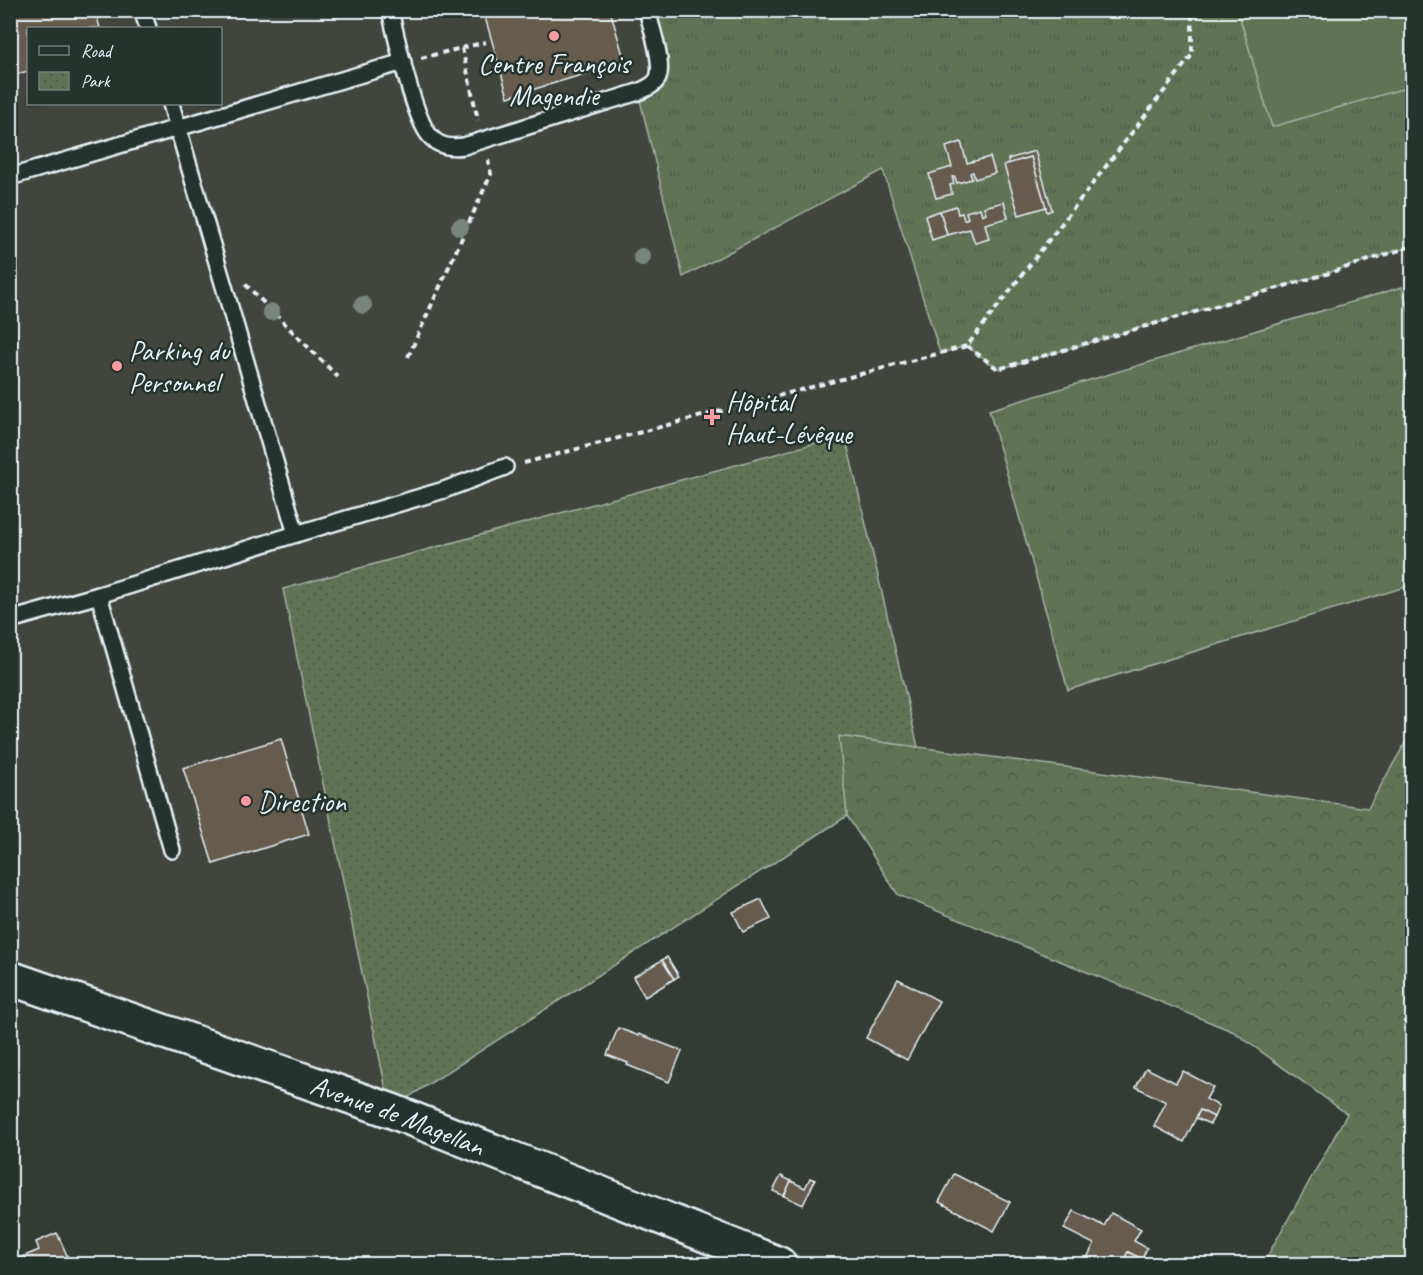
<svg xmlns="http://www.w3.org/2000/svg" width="1423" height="1275" font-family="Caveat,sans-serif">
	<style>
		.built { fill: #42453c; fill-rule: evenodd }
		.grass { fill: url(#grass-tufts); stroke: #a5b2a6; stroke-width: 1.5 }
		.forest { fill: url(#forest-crowns); stroke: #a5b2a6; stroke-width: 1.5 }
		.park { fill: url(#park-dots); stroke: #a5b2a6; stroke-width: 1.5 }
		.pitch { fill: #627355; stroke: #a5b2a6; stroke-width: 1.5 }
		.building { fill: #655c4e; stroke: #e8f1f8; stroke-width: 1.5 }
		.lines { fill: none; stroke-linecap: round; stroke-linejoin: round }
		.service-casing { stroke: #e8f1f8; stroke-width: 20 }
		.tertiary-casing { stroke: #e8f1f8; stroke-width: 38 }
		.path { stroke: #e8f1f8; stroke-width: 4; stroke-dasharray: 6 4.5; stroke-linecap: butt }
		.service { stroke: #26332d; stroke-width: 15 }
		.tertiary { stroke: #26332d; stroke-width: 33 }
		.tree { fill: #79847c }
		.poi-dot { fill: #ff9aa2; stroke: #26332d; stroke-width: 2 }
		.labels { text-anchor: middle; stroke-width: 5; stroke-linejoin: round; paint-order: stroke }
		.poi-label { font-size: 28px; fill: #e8f1f8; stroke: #26332d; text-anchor: start }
		.street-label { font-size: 28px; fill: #e8f1f8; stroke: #26332d }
	</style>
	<defs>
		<pattern id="grass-tufts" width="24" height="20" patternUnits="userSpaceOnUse" patternTransform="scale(1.5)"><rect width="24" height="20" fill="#627355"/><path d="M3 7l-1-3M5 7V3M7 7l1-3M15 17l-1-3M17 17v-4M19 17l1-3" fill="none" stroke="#535b4f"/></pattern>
		<pattern id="forest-crowns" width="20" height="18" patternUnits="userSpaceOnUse" patternTransform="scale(1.5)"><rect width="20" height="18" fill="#627355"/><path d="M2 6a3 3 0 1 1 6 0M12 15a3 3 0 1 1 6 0" fill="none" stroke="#535b4f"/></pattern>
		<pattern id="park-dots" width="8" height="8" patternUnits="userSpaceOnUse" patternTransform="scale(1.5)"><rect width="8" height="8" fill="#627355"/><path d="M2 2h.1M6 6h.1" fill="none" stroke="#535b4f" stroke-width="1.8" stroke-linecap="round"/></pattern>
	</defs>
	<rect width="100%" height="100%" fill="#333b34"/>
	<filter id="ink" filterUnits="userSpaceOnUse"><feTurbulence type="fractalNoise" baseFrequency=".0167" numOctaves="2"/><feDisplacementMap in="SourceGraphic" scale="12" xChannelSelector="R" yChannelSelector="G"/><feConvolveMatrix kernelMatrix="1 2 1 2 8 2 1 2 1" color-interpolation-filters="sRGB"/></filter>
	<g filter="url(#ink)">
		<path class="built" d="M11 11H1412V731L1369 808 839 736 847 816 390 1109 11 966ZM28 28H220V104H28Z"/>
		<g class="grass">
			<path d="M646 11H1412V246L1318 276 999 369 967 346 940 353 883 170 683 277 638 92 658 78Z"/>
			<path d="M1402 287 1412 324V585L1068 690 989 410Z"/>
		</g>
		<path class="forest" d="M1412 731V1264H1263L1347 1114 1234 1032 898 895 847 816 838 736 1368 808Z"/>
		<path class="park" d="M845 435 918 747 839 736 847 816 390 1109 283 589Z"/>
		<path class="pitch" d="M1238 11H1412V86L1272 127Z"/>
		<g class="building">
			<path d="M10 10H95L100 28H28V71L10 76Z"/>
			<path d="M483 10H610L625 62 508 97Z"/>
			<path d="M961 142 967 163 990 157 995 173 975 179 973 172 970 173 972 179 957 183 955 177H952L954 184 950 185 952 194 936 198 929 174 952 167 946 147Z"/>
			<path d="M1035 151 1052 210 1047 212 1031 157 1009 164 1008 159Z"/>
			<path d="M1031 157 1046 207 1019 215 1004 165Z"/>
			<path d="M1004 202 1008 218 985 224 989 239 975 243 970 229 947 235 940 211 956 206 958 214 962 213 964 220 968 218 966 212 980 208 982 215 986 213 984 207Z"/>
			<path d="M940 211 947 235 932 240 925 216Z"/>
			<path d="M281 739 309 834 213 864 183 768Z"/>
			<path d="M761 899 771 919 743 932 733 912Z"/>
			<path d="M667 957 679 976 674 979 662 960Z"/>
			<path d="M662 960 674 979 645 997 633 977Z"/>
			<path d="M898 979 939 1001 907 1060 866 1038Z"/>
			<path d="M618 1028 639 1036V1034L682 1051 669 1082 627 1065 628 1063 607 1055Z"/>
			<path d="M1146 1068 1176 1083 1183 1071 1213 1087 1206 1099 1219 1106 1214 1117 1200 1110 1184 1142 1154 1126 1166 1102 1136 1087Z"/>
			<path d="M1200 1110 1214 1117 1210 1124 1196 1118Z"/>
			<path d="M954 1174 1010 1202 994 1231 939 1202Z"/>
			<path d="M781 1176 791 1181 784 1196 773 1191Z"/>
			<path d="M810 1178 815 1180 803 1205 784 1196 791 1181 805 1188Z"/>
			<path d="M1074 1211 1104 1226 1111 1213 1141 1229 1134 1241 1147 1248 1142 1259 1128 1252 1122 1264H1084L1094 1244 1064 1229Z"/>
			<path d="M57 1233 70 1262 66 1264H10V1262L39 1250 36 1242Z"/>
			<path d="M1128 1252 1142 1259 1139 1264H1133L1124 1260Z"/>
		</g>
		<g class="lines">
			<g class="service-casing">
				<g id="service">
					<path d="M142 10 148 28"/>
					<path d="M390 10C396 37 414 119 430 136 439 147 451 148 464 146L638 92C645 89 654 86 658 78 664 63 651 27 647 10"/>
					<path d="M10 177 403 62"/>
					<path d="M296 534 444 490 505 467"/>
					<path d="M99 595 172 850"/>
					<path d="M10 620 99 595 296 534 171 104"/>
				</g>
			</g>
			<g class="tertiary-casing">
				<g id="tertiary">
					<path id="s1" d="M10 978 392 1111 779 1264"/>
				</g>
			</g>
			<g class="path">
				<path d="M462 48 478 120"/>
				<path d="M421 58 486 42"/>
				<path d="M245 284 338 377"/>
				<path d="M967 346 998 369 1326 274 1412 246"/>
				<path d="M408 357 491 174 488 160"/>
				<path d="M524 463 967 346 1192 55V10"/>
			</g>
			<use href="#service" class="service"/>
			<use href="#tertiary" class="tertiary"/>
		</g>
		<g class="tree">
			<circle cx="460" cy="227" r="9"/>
			<circle cx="642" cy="257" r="9"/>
			<circle cx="363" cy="305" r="9"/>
			<circle cx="271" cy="312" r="9"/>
		</g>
	</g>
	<g class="poi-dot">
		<circle cx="554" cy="36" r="6"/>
		<circle cx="117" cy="366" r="6"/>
		<path d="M709 408h6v6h6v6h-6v6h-6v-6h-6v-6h6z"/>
		<circle cx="246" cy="801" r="6"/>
	</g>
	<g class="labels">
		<g class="poi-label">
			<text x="554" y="73" text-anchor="middle">Centre François<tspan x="554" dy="32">Magendie</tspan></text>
			<text x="129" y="360">Parking du<tspan x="129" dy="32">Personnel</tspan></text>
			<text x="726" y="411">Hôpital<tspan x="726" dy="32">Haut-Lévêque</tspan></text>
			<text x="258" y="811">Direction</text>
		</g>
		<g class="street-label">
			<text dy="10" stroke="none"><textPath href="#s1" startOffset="411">Avenue de Magellan</textPath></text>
		</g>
	</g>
	<rect width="1423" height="1275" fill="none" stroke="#26332d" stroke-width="36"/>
	<rect x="18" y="18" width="1387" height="1239" fill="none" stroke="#e8f1f8" stroke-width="2" filter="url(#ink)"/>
	<rect x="27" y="27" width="195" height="78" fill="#26332d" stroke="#747f7e" stroke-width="1.5"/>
	<rect x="39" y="46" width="30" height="9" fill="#26332d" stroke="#747f7e" stroke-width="1.5"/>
	<text x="81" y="57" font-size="18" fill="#e8f1f8">Road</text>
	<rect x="39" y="72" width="30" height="18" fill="url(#park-dots)" stroke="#747f7e" stroke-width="1.5"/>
	<text x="81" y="87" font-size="18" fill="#e8f1f8">Park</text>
</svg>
